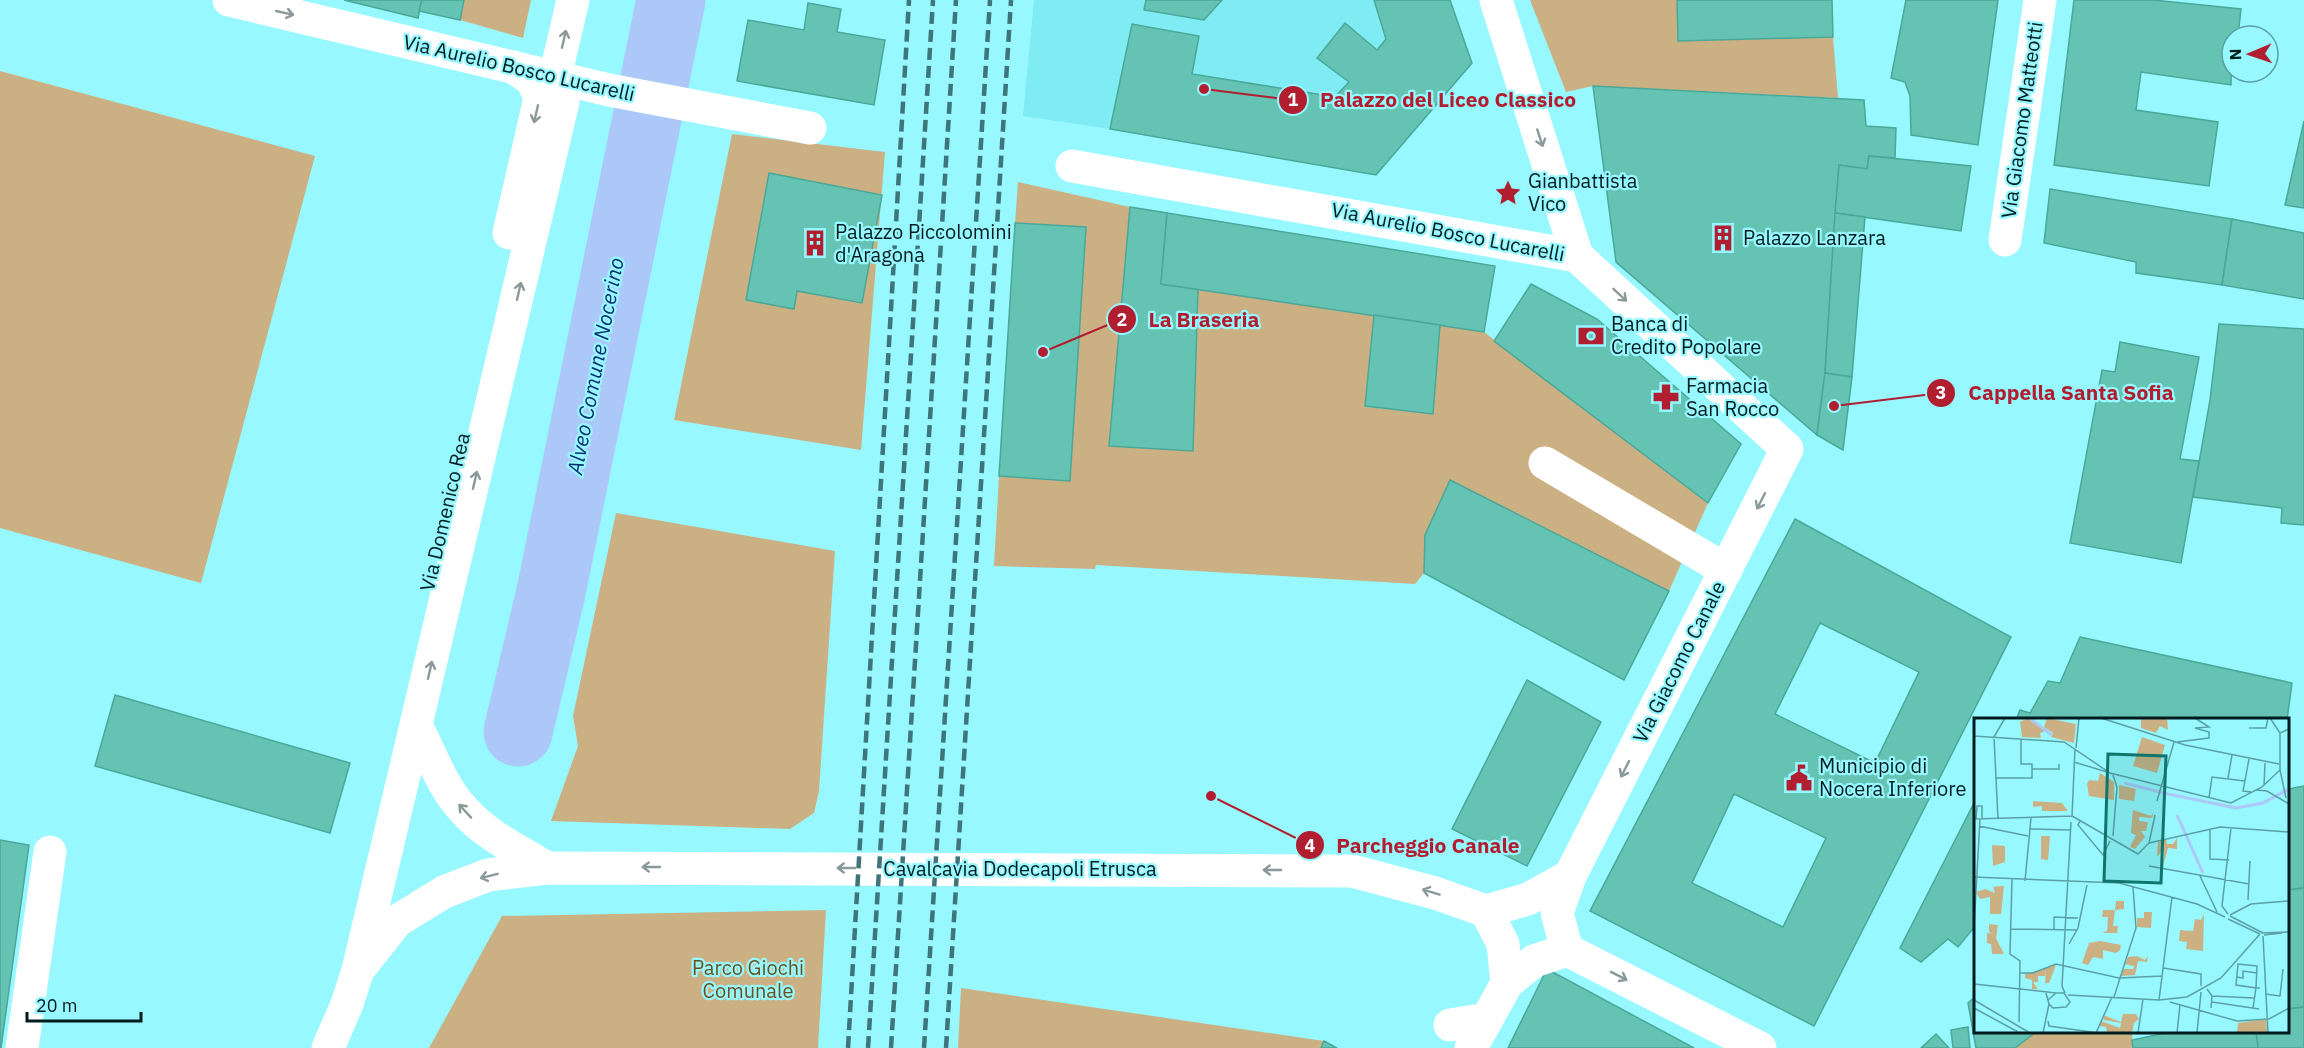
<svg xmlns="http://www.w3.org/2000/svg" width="2304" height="1048" font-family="'IBM Plex Sans',sans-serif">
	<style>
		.built { fill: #7fecf3 }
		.green { fill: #cbb083 }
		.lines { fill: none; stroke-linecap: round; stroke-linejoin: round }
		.river { stroke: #acc8f8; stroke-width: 69 }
		.building { fill: #65c3b3; stroke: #4aa899; stroke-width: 1.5; fill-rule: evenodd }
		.minor { stroke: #fff; stroke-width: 33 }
		.major { stroke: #fff; stroke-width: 33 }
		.rail { stroke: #3d757a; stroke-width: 4.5; stroke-dasharray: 12 6; stroke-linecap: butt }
		.oneway { stroke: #8c999a }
		.labels { text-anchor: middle; stroke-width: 4.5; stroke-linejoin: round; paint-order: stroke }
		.street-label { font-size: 20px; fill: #001c1f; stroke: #97f8ff }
		.poi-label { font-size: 20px; fill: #001c1f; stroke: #97f8ff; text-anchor: start }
		.park-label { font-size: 20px; fill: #6b5120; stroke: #97f8ff }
		.water-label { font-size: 21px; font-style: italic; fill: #0a2e72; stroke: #97f8ff }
		.inset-river { fill: none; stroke: #acc8f8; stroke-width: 3 }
		.inset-road { fill: none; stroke: #5ba0a5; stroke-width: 1.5 }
		.view { fill: #0f766e; fill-opacity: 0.15; stroke: #0f766e; stroke-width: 3 }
		.inset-edge { fill: none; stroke: #001c1f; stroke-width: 3 }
		.leader { fill: none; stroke: #b11e30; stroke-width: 2 }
		.callout-dot { fill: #b11e30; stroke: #97f8ff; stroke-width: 2 }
		.mark-label { font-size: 18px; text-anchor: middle; font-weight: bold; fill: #fff }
		.callout-label { font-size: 21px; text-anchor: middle; font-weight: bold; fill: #b11e30; stroke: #97f8ff; stroke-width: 4.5; stroke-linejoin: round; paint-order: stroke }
	</style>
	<rect width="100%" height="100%" fill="#97f8ff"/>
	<path class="built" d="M1034 0H1450L1472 63 1376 175 1110 129 1023 116Z"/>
	<g class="green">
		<path d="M464 0H531L523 38 460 20Z"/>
		<path d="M1530 0H1677L1678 41 1833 37 1838 98 1593 86 1566 92Z"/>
		<path d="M0 71 315 156 201 583 0 528Z"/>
		<path d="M732 134 885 152 861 450 674 420Z"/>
		<path d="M1018 182 1130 207 1110 446 1193 451 1198 289 1374 315 1366 407 1433 414 1440 325 1484 332 1708 503 1669 591 1450 480 1425 535 1424 573 1415 584 1096 565 1095 569 994 566 999 476 1070 481 1086 228 1015 223Z"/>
		<path d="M616 513 835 551 819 791 814 813 790 829 551 821 578 746 573 716Z"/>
		<path d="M826 910 818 1048H429L502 916Z"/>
		<path d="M961 988 1324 1041 1321 1048H958Z"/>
		<path d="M2036 1032H2132L2133 1048H2015Z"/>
	</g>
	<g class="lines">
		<path class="river" d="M518 732 551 592 671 0"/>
	</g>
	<g class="building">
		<path d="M344 0H422L418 18Z"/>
		<path d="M422 0H464L460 20 419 11Z"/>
		<path d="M1146 0H1222L1204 20 1144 10Z"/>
		<path d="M1374 0H1450L1472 63 1376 175 1110 129 1132 24 1199 36 1192 74 1335 97 1349 82 1317 58 1345 23 1377 50 1386 39Z"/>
		<path d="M1677 0H1832L1833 37 1678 41Z"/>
		<path d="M1906 0H1998L1978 145 1911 135 1910 96 1905 82 1891 78Z"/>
		<path d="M2074 0H2153L2241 9 2238 36H2232L2231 85 2141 72 2136 110 2218 122 2209 186 2054 165Z"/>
		<path d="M808 3 841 9 837 32 885 40 874 105 737 81 748 20 804 30Z"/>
		<path d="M1593 86 1864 100 1866 126 1896 128 1895 158 1869 156 1867 169 1839 165 1825 373 1817 435 1616 262Z"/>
		<path d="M2304 121V208L2285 205Z"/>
		<path d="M1869 156 1971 166 1961 231 1835 213 1839 165 1867 169Z"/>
		<path d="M769 173 882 195 862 303 797 291 794 309 746 300Z"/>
		<path d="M2050 189 2232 219 2222 285 2136 273V262L2044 243Z"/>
		<path d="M1130 207 1167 213 1161 284 1198 289 1193 451 1109 446Z"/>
		<path d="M1167 213 1495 266 1484 332 1161 284Z"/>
		<path d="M1835 213 1865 217 1852 377 1825 373Z"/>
		<path d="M2232 219 2304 233V299L2222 285Z"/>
		<path d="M1015 223 1086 227 1070 481 999 476Z"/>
		<path d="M1531 284 1597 319 1741 444 1708 503 1494 341Z"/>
		<path d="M1374 315 1440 325 1433 414 1365 406Z"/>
		<path d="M2219 324 2304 329V525L2281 523 2282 508 2193 497 2210 400Z"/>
		<path d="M2120 342 2199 357 2180 459 2199 461 2181 563 2070 543 2102 370 2115 372Z"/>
		<path d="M1825 373 1852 377 1843 450 1817 435Z"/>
		<path d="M1450 480 1669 591 1624 680 1424 573 1425 535Z"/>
		<path d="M1795 519 2011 637 1814 1026 1590 911ZM1820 623 1919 672 1875 763 1775 714ZM1734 794 1826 838 1783 927 1692 883Z"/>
		<path d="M2080 637 2292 683 2287 720H2016L2020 710 2030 713 2048 681 2060 683Z"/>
		<path d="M1527 680 1601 722 1527 866 1452 829Z"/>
		<path d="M115 695 350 763 330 833 95 766Z"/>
		<path d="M2304 786V888L2288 890V789Z"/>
		<path d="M1976 799V925L1958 947 1948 939 1921 962 1900 948Z"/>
		<path d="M0 840 29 845 1 1048H0Z"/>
		<path d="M2304 888V1007L2288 1009V890Z"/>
		<path d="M1547 969 1694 1048H1508Z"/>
		<path d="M1976 996V1032H2036L2015 1048H1976L1968 1003Z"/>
		<path d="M2304 1007V1048H2258L2256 1032H2288V1009Z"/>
		<path d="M1968 1027 1970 1048H1953L1951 1030Z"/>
		<path d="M2170 1032H2256L2258 1048H2133L2132 1040Z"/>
		<path d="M1936 1034 1949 1048H1921Z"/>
		<path d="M1324 1041 1335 1047 1337 1048H1321Z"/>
	</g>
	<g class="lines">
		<g class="minor">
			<path d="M229 0 609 90 810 128"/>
			<path d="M1496 0 1577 256"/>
			<path d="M1072 166 1577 256 1787 449 1570 876 1528 899 1486 911"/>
			<path d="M2005 240 2040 0"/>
			<path d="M1545 463 1726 570"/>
			<path d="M417 727C431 754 442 787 463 809 485 835 518 850 547 868"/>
			<path d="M1567 950 1760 1048"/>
			<path d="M1567 950 1557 913 1570 876"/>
			<path d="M358 970 397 921 444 892 488 875 547 868 1352 871 1435 893 1486 911"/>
			<path d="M1507 983 1534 961 1567 950"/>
			<path d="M1450 1025 1487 1019"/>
			<path d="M22 1048 50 852"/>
			<path d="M1471 1048 1507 983 1503 944 1486 911"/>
		</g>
		<g class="major">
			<path d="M509 233 540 98 532 80 513 67"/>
			<path d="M328 1048 347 1004 358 970 563 102 555 77 573 0"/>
		</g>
		<g class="rail">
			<path d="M848 1048 909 0"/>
			<path d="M868 1048 933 0"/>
			<path d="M891 1048 956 0"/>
			<path d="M924 1048 990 0"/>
			<path d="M946 1048 1011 0"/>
		</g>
	</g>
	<defs><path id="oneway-shaft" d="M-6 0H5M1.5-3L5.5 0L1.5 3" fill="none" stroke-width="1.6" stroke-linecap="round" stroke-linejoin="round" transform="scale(1.5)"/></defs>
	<g class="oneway">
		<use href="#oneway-shaft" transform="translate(285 13) rotate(13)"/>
		<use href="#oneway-shaft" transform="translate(564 39) rotate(-77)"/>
		<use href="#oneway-shaft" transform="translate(536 114) rotate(103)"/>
		<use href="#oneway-shaft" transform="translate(1540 138) rotate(72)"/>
		<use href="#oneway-shaft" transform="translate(519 291) rotate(-77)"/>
		<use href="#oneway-shaft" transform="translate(1620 295) rotate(43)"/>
		<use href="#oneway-shaft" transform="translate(475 480) rotate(-77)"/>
		<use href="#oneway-shaft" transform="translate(1761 501) rotate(117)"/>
		<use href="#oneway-shaft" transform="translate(430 670) rotate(-77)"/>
		<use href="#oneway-shaft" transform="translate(1625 769) rotate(117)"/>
		<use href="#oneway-shaft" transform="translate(465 811) rotate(-133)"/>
		<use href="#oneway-shaft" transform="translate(651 867) rotate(-180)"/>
		<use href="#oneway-shaft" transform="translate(846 868) rotate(-180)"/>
		<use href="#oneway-shaft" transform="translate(1272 870) rotate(-180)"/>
		<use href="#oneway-shaft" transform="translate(489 876) rotate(166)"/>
		<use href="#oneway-shaft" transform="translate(1431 892) rotate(-163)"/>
		<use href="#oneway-shaft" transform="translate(1619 976) rotate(27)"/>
	</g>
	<defs>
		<g id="sight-bare" transform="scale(2.07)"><path d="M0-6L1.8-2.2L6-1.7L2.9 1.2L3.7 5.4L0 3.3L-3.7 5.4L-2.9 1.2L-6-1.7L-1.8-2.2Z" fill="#b11e30" stroke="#97f8ff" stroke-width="2.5" paint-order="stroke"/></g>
		<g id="building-bare" transform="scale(2.07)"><path d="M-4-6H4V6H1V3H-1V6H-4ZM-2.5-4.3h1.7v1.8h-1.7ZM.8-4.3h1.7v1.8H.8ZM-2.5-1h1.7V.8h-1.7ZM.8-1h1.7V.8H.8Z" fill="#b11e30" stroke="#97f8ff" stroke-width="2.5" paint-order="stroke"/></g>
		<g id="bank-bare" transform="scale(2.07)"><path d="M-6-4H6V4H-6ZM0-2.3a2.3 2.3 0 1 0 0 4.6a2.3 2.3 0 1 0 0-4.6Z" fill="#b11e30" stroke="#97f8ff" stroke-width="2.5" paint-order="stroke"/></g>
		<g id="pharmacy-bare" transform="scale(2.07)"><path d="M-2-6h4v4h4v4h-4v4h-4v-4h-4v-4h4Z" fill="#b11e30" stroke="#97f8ff" stroke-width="2.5" paint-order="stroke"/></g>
		<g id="civic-bare" transform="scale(2.07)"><path d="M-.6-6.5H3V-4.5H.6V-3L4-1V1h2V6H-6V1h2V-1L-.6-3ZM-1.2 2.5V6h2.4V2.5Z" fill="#b11e30" stroke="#97f8ff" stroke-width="2.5" paint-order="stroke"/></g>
	</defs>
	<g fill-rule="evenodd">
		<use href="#sight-bare" x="1508" y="193"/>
		<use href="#building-bare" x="1723" y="238"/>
		<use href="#building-bare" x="815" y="243"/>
		<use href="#bank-bare" x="1591" y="336"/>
		<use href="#pharmacy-bare" x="1666" y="397"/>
		<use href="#civic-bare" x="1799" y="778"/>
	</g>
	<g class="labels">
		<g class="street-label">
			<text transform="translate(519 68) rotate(13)" y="7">Via Aurelio Bosco Lucarelli</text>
			<text transform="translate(2022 120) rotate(-82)" y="7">Via Giacomo Matteotti</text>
			<text transform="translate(1448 232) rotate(11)" y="7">Via Aurelio Bosco Lucarelli</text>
			<text transform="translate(445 512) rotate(-77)" y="7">Via Domenico Rea</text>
			<text transform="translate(1679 662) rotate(-63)" y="7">Via Giacomo Canale</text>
			<text x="1020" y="876">Cavalcavia Dodecapoli Etrusca</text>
		</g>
		<g class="poi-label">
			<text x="1528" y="188">Gianbattista<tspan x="1528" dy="23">Vico</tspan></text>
			<text x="835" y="239">Palazzo Piccolomini<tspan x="835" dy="23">d'Aragona</tspan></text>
			<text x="1743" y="245">Palazzo Lanzara</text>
			<text x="1611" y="331">Banca di<tspan x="1611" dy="23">Credito Popolare</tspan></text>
			<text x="1686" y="393">Farmacia<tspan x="1686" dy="23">San Rocco</tspan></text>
			<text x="1819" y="773">Municipio di<tspan x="1819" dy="23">Nocera Inferiore</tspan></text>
		</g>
		<g class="park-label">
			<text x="748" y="975">Parco Giochi<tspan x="748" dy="23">Comunale</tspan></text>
		</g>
		<g class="water-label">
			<text transform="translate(596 366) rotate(-79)" y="7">Alveo Comune Nocerino</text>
		</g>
	</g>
	<g transform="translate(1974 718)">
		<rect width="315" height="315" fill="#97f8ff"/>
		<path d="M54 0 71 13 66 15 67 20 48 19 46 4ZM73 0 102 6 100 25 77 19 79 15 70 9ZM167 0H193L194 12 186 8 182 15 167 10ZM168 19 191 27 183 55 159 48ZM126 55 140 64V82L115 78 113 66 115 62 124 63ZM145 67 162 71 160 83 145 81ZM59 83 88 85 94 93H68V88L59 89ZM159 92 177 98 180 94 178 100 165 99V103L174 104 172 113H167L171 119 161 131 156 129 162 117 157 115ZM67 118H76L74 142 67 141ZM203 120V131L194 130 189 148 190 131 183 139 184 124 192 121 193 126H199ZM18 127 31 128V144L19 148ZM26 168H30L27 196H16V179L6 181 2 174 11 171 21 175 19 169ZM142 183H150V191L141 192 139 208H144L143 215H128L133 213 134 199H128L129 192H141ZM170 194H178L177 210 163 209V200H170ZM230 196 229 233 212 231 213 224 205 223 206 212 219 213 221 201 227 202ZM15 206 24 207 22 220 30 236H18L17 226 13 225V215L20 216 15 214ZM126 223 147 227 146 232 142 235 129 232V241L119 239 114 247 108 245 115 225ZM163 238 171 242 174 238 173 244 164 243 161 257 147 258 149 251H159L160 248 151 246 154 239ZM82 247 75 265H71L72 252 71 258H64V264H59L64 271H58V262L51 260V256ZM149 296H162L165 301 160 305 158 315H133L132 309 125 308 127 303 146 310 147 305 130 302 129 297 147 304ZM292 301 293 315H263L264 305Z" fill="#cbb083"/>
		<path class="inset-river" d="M55 0 78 17M150 65 194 76M194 76 262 90 289 85 315 71M203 97 229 155"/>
		<path class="inset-road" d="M127 0 211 27 305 46M296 0 306 15M275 10H292L294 0M0 18 90 24 136 55 257 85 288 69 306 52V15L315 11M20 19 24 101M20 19 31 0M203 24 235 20V14L221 10 235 9 221 0M102 30 105 0M275 41 269 73 277 74M100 44 133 54M58 51H85V46M306 52 312 80M21 60H58V46H47V22M254 60 258 37M290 68 291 45M282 72 293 73 315 86M235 80 238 59 271 63M183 83 200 24M98 98 164 136 175 125 181 97M98 98 101 31M0 101 98 98M2 101 3 88H8V101M106 103 104 107 129 137 136 123M5 108 54 118M55 111 97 112M236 111V141L255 142M139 118 143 69 139 57M175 125 246 109 315 114M175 148 275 166M226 158 243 194M0 159 145 165 223 186 251 199M38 161 36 236 46 243 45 304M51 163 57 100M274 182 276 143M254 196 248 188 257 110M256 197 277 186 315 183M256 198 289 215M254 201 286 216M0 209 6 101M36 211 103 212M80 211V199L104 200M288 215 315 214M290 217 308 215M289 218 294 315M95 226 104 210 113 167M189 250 227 256V268M46 255H59L82 246 145 260 188 258M263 259 269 260V253L283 255M0 266 82 275M233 271 238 278 237 290M72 275 75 286 79 290 92 289 96 284 90 275H82L74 282M91 275 88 268 97 104M291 276 306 278 309 251M94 277 185 282 213 279 247 260 286 216M238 278 280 280M140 279 162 210 159 169M0 282 56 315M185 282 198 179M196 284 263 303 295 301 315 290M238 284 285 291M0 290 44 314M279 290 282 270 262 267 264 246 283 248 282 270H286M74 303 75 308 124 315M69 315 75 286M122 315 138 279M164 315 169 281M203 315 206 287M223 315 227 274"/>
		<path class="view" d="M134 36 192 38 187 165 130 163Z"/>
		<rect width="315" height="315" class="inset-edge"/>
	</g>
	<path class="leader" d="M1204 89L1293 100M1043 352L1122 319M1834 406L1941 393M1211 796L1310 845"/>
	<g class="callout-dot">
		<circle cx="1204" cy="89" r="6"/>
		<circle cx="1043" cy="352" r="6"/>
		<circle cx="1834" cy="406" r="6"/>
		<circle cx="1211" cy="796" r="6"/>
		<circle cx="1293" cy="100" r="15"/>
		<circle cx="1122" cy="319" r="15"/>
		<circle cx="1941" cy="393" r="15"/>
		<circle cx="1310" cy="845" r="15"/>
	</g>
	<g class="mark-label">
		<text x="1293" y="106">1</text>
		<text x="1122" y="326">2</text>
		<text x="1941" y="399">3</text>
		<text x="1310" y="852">4</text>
	</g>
	<g class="callout-label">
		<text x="1448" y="107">Palazzo del Liceo Classico</text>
		<text x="1204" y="327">La Braseria</text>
		<text x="2071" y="400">Cappella Santa Sofia</text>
		<text x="1428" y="853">Parcheggio Canale</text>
	</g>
	<g transform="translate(2250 54) rotate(268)"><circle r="28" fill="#97f8ff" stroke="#5ba0a5" stroke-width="1.5"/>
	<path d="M0-4.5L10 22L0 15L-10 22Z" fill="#b11e30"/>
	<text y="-9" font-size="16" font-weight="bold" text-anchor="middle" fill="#001c1f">N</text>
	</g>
	<path d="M27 1012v9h114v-9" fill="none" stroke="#001c1f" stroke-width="3"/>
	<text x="36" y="1012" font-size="18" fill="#001c1f" stroke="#97f8ff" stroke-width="4.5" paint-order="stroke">20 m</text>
</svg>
